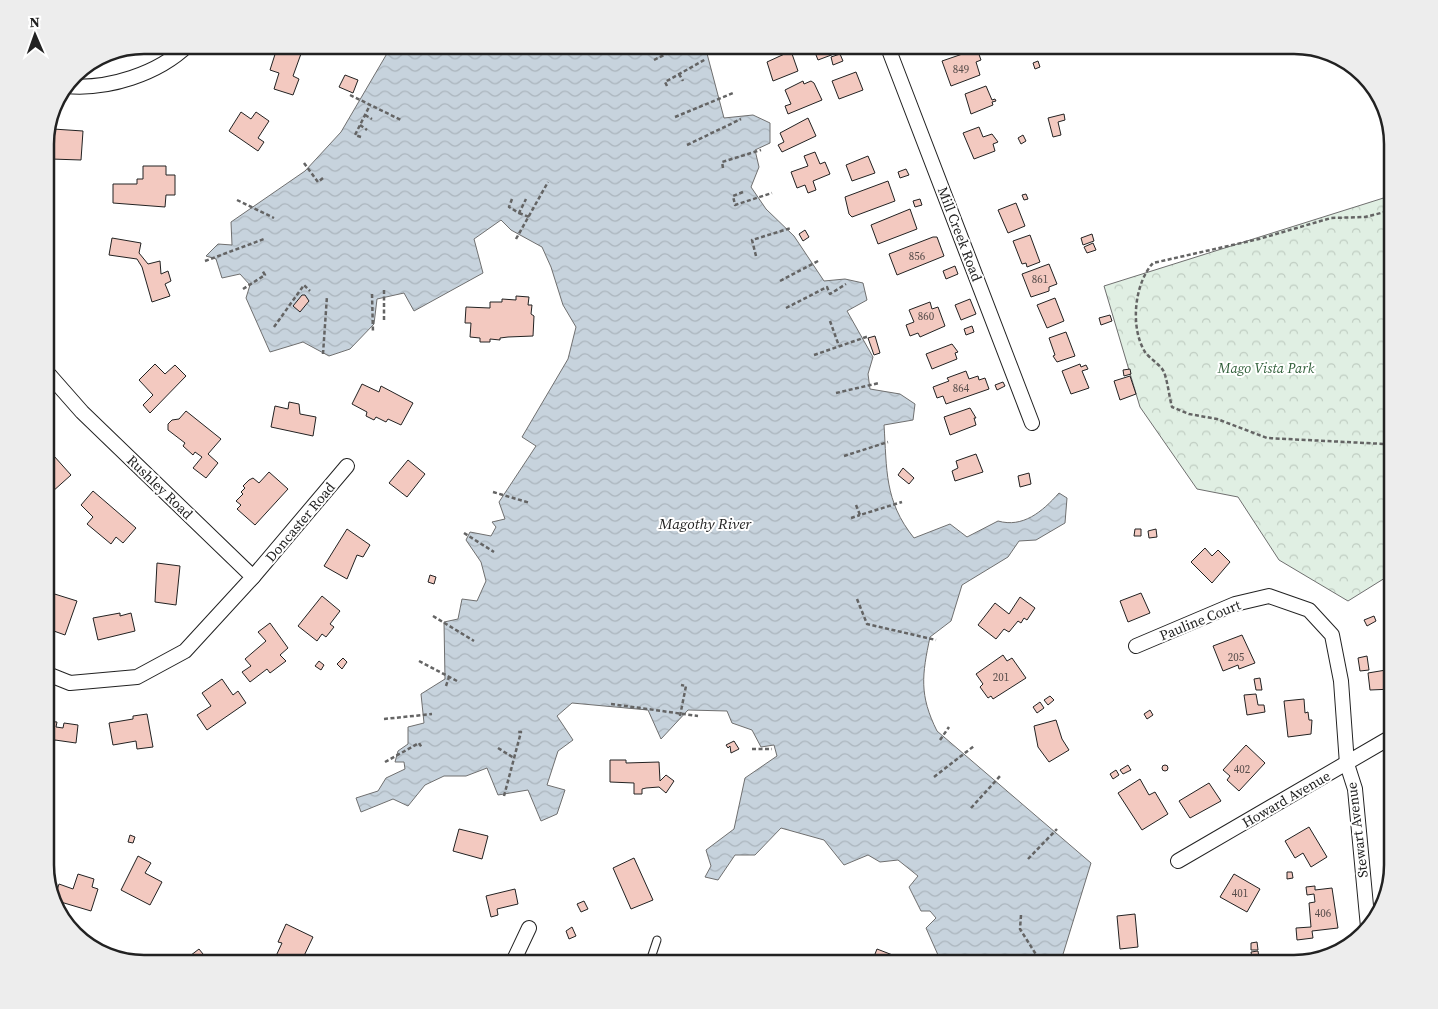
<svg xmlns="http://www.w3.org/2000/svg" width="1438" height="1009" font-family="'Source Serif 4',serif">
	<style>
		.park { fill: url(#park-crowns); stroke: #6f6f6f }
		.water { fill: url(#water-waves); stroke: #6f6f6f }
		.building { fill: #f3c9c0; stroke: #222 }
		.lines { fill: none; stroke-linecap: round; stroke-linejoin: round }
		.lane-casing { stroke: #222; stroke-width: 9 }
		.street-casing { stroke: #222; stroke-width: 16 }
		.path { stroke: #646464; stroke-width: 2.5; stroke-dasharray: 4 2.5; stroke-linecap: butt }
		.lane { stroke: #fff; stroke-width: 7 }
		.street { stroke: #fff; stroke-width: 14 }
		.fence { stroke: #222; stroke-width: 1; stroke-dasharray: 6 2.5; stroke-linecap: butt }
		.labels { text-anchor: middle; stroke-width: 4; stroke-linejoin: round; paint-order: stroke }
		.number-label { font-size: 11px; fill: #564c4a }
		.street-label { font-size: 14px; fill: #222; stroke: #fff }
		.park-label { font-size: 14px; font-style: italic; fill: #2f5e38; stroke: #fff }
		.water-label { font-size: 15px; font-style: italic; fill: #222; stroke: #fff }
		.rim { fill: none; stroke: #222; stroke-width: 2.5 }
	</style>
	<defs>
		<pattern id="park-crowns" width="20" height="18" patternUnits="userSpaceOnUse" patternTransform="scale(1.25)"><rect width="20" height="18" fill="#e0efe3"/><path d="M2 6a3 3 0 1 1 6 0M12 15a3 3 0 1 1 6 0" fill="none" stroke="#c0cdc2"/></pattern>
		<pattern id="water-waves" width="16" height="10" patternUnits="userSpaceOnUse" patternTransform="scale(1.25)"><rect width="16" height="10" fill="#c7d3dd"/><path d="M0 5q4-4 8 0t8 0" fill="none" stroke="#abb5bd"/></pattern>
	</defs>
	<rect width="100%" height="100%" fill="#fff"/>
	<path class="park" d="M1393 195V573L1348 601 1279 560 1238 497 1197 489 1140 407 1104 286Z"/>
	<path class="water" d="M392 45H686L688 48 705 46 724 118 753 115 770 123V143L755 150 759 167 751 187 766 209 794 236 824 281 845 279 863 283 867 300 847 311 873 357 868 374 870 389 900 394 915 404 913 420 884 425C887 469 884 501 914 538L950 524 967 537 998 521C1023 528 1042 512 1059 493L1067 498 1065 523 1036 540 1019 541 1008 557 962 585 951 621 930 637C922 675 919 695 937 731L1091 863 1060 964H942L926 928 936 918 930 911H921L909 887 918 876 898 860 880 862 868 855 844 865 824 840 781 828 755 855H735L718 880 705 877 711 866 706 850 734 829 745 778 777 756 774 745 761 747 752 730 732 723 727 711 688 710 661 739 648 710 572 703 557 716 573 740 558 751 547 785 565 790 557 814 541 821 528 790 498 795 487 768 466 776H444L425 785 408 806 393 799 361 812 356 798 378 791 386 778 405 769 404 762H395L398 751 408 744V727L424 723 421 694 445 679 444 622 458 619 462 599 477 601 486 581 481 562 466 540 470 532 491 536 496 527 492 522 505 519 499 502 536 446 522 437 568 359 576 327 563 305 551 267 542 247 511 230 501 220 474 239 483 273 414 311 404 293 377 299 374 324 350 349 329 356 303 342 270 352 246 298 250 285 240 274 222 278 216 259 206 256 218 244 232 245 231 222 305 171 341 132Z"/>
	<g class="building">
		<path d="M278 45H310L307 53 302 51 293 76 299 79 293 95 274 89 279 73 270 70Z"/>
		<path d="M754 45H779V46L757 53Z"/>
		<path d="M812 45H830L834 54 818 60Z"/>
		<path d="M938 45H963L941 52Z"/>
		<path d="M977 49 981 60 976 62 980 75 951 86 942 61Z"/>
		<path d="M791 51 798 71 773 81 767 62Z"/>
		<path d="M840 54 843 61 833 65 831 57Z"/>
		<path d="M1038 61 1040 67 1035 69 1033 63Z"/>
		<path d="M856 72 863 90 839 99 832 81Z"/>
		<path d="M345 75 358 80 353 93 339 87Z"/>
		<path d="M803 81 804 84 811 81 814 83 822 100 788 114 785 106 791 104 785 90Z"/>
		<path d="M986 86 992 100 995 99 996 101 992 102 993 105 971 114 965 94Z"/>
		<path d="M241 112 251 119 256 112 269 121 258 138 264 142 258 151 229 131Z"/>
		<path d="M1064 114 1065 120 1058 122 1061 135 1053 137 1048 118Z"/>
		<path d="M808 118 816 136 782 152 778 145 784 142 780 133Z"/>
		<path d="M979 127 983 137 992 134 998 142 993 144 995 151 974 159 963 133Z"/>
		<path d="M53 129 83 131 81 160 51 159 52 155H45L46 134H52Z"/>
		<path d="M1023 135 1026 141 1021 144 1018 138Z"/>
		<path d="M815 152 820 164 825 162 830 174 813 181 816 190 808 193 805 185 797 188 791 172 808 166 804 156Z"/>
		<path d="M868 156 875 173 852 181 846 165Z"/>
		<path d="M143 166H166V175H175V195H166L165 207 113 203V184H137V179H143Z"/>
		<path d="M906 169 909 175 900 178 898 172Z"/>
		<path d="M888 181 895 201 852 217 849 214 845 197Z"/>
		<path d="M1026 194 1028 199 1024 200 1022 195Z"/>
		<path d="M920 199 922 205 915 207 913 201Z"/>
		<path d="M1016 203 1025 226 1008 233 998 210Z"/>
		<path d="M910 209 917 229 878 244 871 225Z"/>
		<path d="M805 230 809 237 803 241 799 234Z"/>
		<path d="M1092 234 1094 241 1083 245 1081 238Z"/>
		<path d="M1030 235 1040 262 1027 267 1026 263 1022 264 1013 241Z"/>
		<path d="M933 237H937L944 256 897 275 889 254Z"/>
		<path d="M112 238 141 243 139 253 148 264 160 261 161 274 168 271 171 281 165 284 170 296 152 302 142 267 137 259 109 255Z"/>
		<path d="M1093 243 1096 250 1087 253 1084 247Z"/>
		<path d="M1049 264 1057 284 1049 287V291L1031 297 1022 274Z"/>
		<path d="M955 266 958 274 946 279 943 271Z"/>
		<path d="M302 295H305L309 301 300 312 293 306Z"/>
		<path d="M516 296 529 297 528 305H532L531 314 534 316 533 336 508 337 500 338V340L490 339V342H480V338L470 337 471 323H465L466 307 490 308V302H502V299L516 300Z"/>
		<path d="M1055 298 1064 321 1047 328 1037 305Z"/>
		<path d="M970 299 976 314 961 320 955 305Z"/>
		<path d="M930 302 932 309 938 307 945 326 920 337 918 333 910 336 906 325 914 322 909 310Z"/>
		<path d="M1110 315 1112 321 1101 325 1099 318Z"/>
		<path d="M972 326 974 332 966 335 964 329Z"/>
		<path d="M1066 332 1075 356 1057 362 1053 356 1055 355 1049 338Z"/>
		<path d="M875 336 880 353 874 355 868 338Z"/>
		<path d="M952 344 958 352 955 353 957 359 932 369 926 354Z"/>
		<path d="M155 364 165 374 175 365 186 376 150 413 143 405 153 395 139 380Z"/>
		<path d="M1080 364 1081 367 1086 365 1088 369 1082 371 1089 388 1071 394 1062 371Z"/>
		<path d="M1130 369 1131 374 1124 376 1123 370Z"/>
		<path d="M966 371 969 379 978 376 979 380 985 378 989 389 946 404 943 396 937 398 933 387 949 381 947 378Z"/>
		<path d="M1130 376 1136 394 1120 400 1114 381Z"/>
		<path d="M1003 382 1005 386 997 390 995 385Z"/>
		<path d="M362 384 379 392 381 386 413 403 401 425 388 419 386 422 376 417 374 420 366 416 367 412 352 404Z"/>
		<path d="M289 402 299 404 300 414 316 417 313 436 271 427 275 406 288 409Z"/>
		<path d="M970 408 976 418H974L976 425 950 435 944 417Z"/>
		<path d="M186 411 221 439 208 454 218 463 206 478 193 468 202 457 195 452 193 455 183 446 185 443 168 430V424L172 420 179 419Z"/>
		<path d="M45 446 71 475 52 492 45 485Z"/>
		<path d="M976 454 983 472 955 481 952 471 958 468 956 461Z"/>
		<path d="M408 460 425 474 407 497 389 483Z"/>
		<path d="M903 468 914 478 909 484 898 475Z"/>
		<path d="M269 472 288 489 255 525 237 509 241 505 236 501 243 494 241 492 245 488 243 486 249 480 253 478 259 483Z"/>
		<path d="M1029 473 1031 484 1020 487 1018 476Z"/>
		<path d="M93 491 136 528 123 543 116 537 111 544 87 524 93 517 81 505Z"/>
		<path d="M347 529 370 545 363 557 357 555 347 579 324 566Z"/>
		<path d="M1135 529H1141V536H1134Z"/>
		<path d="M1156 529 1157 537 1149 538 1148 531Z"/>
		<path d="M1205 548 1212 556 1218 550 1230 562 1212 583 1191 562Z"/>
		<path d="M157 563 180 566 176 605 155 602Z"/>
		<path d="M430 575 436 577 434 584 428 582Z"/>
		<path d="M45 591 77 601 65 635 51 630 54 623 45 620Z"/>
		<path d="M1141 593 1150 613 1128 622 1120 601Z"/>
		<path d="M322 596 340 611 330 624 334 627 326 637 322 634 317 641 298 626Z"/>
		<path d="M1020 597 1035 608 1027 620 1024 618 1021 623 1018 621 1009 632 1004 629 996 639 978 625 995 603 1009 614Z"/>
		<path d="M120 613V616L131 613 135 631 98 640 93 618Z"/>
		<path d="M1374 616 1376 621 1367 626 1364 620Z"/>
		<path d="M270 623 288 648 280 655 286 661 270 673 267 669 250 682 242 672 251 666 245 659 266 641 258 632Z"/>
		<path d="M1242 635 1255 663 1239 669 1238 665 1223 671 1213 646Z"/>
		<path d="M1003 655 1007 661 1012 658 1026 678 993 699 991 696 988 698 980 687 983 684 976 674Z"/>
		<path d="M1367 656 1369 670 1360 671 1358 658Z"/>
		<path d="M343 658 347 662 342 669 337 664Z"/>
		<path d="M319 661 324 665 321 670 315 666Z"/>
		<path d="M1390 664 1391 669H1393V689L1370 690 1368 673 1386 670 1385 665Z"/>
		<path d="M1260 678 1262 690H1256L1254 679Z"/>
		<path d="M222 679 233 695 238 691 246 703 207 730 197 715 211 706 202 693Z"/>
		<path d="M1256 694 1258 705H1264L1265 712 1247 715 1244 695Z"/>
		<path d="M1050 696 1054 700 1048 705 1044 700Z"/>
		<path d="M1304 699 1305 713 1308 712 1309 720H1312L1311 734 1288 737 1284 701Z"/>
		<path d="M1040 702 1044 708 1037 713 1033 707Z"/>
		<path d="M1150 710 1153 715 1147 719 1144 714Z"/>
		<path d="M147 714 153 747 137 749 136 741 113 745 109 723 133 719V716Z"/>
		<path d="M1056 720 1062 739 1069 750 1049 762 1038 747 1034 726Z"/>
		<path d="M45 721 57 722 56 727 63 728 64 723 78 725 76 743 55 740 54 742 45 741Z"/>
		<path d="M734 741 739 749 731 753 730 746 728 748 726 745Z"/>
		<path d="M1246 745 1265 763 1239 791 1227 780 1230 776 1223 770Z"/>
		<path d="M610 760H626V763L659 762 660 781 666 775 674 781 666 793 659 787 646 788 642 789V794H634V783L610 782Z"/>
		<circle cx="1165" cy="768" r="3"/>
		<path d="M1128 765 1131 770 1123 774 1120 770Z"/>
		<path d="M1116 770 1119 775 1113 779 1110 774Z"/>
		<path d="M1393 778V791L1387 781Z"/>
		<path d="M1140 779 1149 795 1155 792 1168 814 1142 830 1118 793Z"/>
		<path d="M1209 783 1221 801 1190 818 1179 801Z"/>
		<path d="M1309 827 1327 857 1311 867 1303 853 1295 858 1285 841Z"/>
		<path d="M459 829 488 836 482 859 453 851Z"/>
		<path d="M130 835 135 837 133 843 128 842Z"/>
		<path d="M138 856 151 863 145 873 162 882 150 905 121 890Z"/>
		<path d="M634 858 653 900 631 909 613 868Z"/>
		<path d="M1287 872H1292L1293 878 1287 879Z"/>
		<path d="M78 874 94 879 92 887 98 889 91 911 54 900 59 884 73 889Z"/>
		<path d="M1234 874 1260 889 1247 912 1220 897Z"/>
		<path d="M1315 886V890L1332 888 1338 928 1312 931 1313 938 1297 940 1296 928 1311 927 1309 903 1315 902 1314 894 1307 895 1306 887Z"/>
		<path d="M515 889 518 904 497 909 498 915 491 917 486 896Z"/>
		<path d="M584 901 588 909 581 912 577 904Z"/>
		<path d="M1135 914 1138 947 1120 949 1117 916Z"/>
		<path d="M286 924 313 937 302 960 298 958 295 964 276 956 282 943 278 942Z"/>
		<path d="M572 927 576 936 569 939 566 931Z"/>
		<path d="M1257 942 1258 950H1251V943Z"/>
		<path d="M199 949 211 964H184L182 962Z"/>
		<path d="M877 949 903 959 901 964H871Z"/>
		<path d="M1258 951 1259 958H1252L1251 952Z"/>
		<path d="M387 956 390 964H371Z"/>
	</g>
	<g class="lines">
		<g class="lane-casing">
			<path id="lane" d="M649 964 657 940"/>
		</g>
		<g class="street-casing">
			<g id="street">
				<path d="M887 45 1032 423"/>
				<path d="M66 86C108 90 158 74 188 45"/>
				<path d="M45 370 82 412 253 577 185 651 137 677 70 683 45 673"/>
				<path d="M253 577 347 466"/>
				<path d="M1136 646 1235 604 1269 596 1309 610 1332 635 1341 681 1347 764 1355 789 1368 927"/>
				<path d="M1178 861 1393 736"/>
				<path d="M512 964 529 928"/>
			</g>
		</g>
		<g class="path">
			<path d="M434 45 441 49 443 45"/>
			<path d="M654 60 684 45"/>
			<path d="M679 74 683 81"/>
			<path d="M667 86 665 82 706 59"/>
			<path d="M350 95 401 120"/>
			<path d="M365 115 372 119"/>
			<path d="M675 117 733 93"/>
			<path d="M360 125 367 130"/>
			<path d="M361 137 355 135 370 105"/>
			<path d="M687 145 741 119"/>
			<path d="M304 163 318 182 323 178"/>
			<path d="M723 168 722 162 761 150"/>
			<path d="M743 192 733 196 735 205 772 193"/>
			<path d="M512 199 509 207 519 213 526 199"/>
			<path d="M237 200 274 218"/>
			<path d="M1393 210 1365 217 1331 218 1259 239 1153 263C1134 284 1130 328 1145 352 1150 359 1160 364 1164 372 1168 383 1169 396 1172 407L1189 414 1217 419 1267 438 1385 444 1393 442"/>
			<path d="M519 213 529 217"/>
			<path d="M516 239 548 182"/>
			<path d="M756 256 752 240 791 228"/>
			<path d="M205 261 264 239"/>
			<path d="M780 281 820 260"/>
			<path d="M243 289 265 275 262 270"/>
			<path d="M384 290V322"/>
			<path d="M372 294 373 333"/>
			<path d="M786 308 827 287 830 294 846 284"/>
			<path d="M830 321 839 346"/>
			<path d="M274 327 304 285 310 291"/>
			<path d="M323 354 327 296"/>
			<path d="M814 355 869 336"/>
			<path d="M836 393 879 383"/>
			<path d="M844 456 888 442"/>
			<path d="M493 492 530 503"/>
			<path d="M856 505 860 515 902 502"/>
			<path d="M851 518 860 515"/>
			<path d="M464 533 494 552"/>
			<path d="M857 599 867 624 936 640"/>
			<path d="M433 616 474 641"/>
			<path d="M419 661 457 681"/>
			<path d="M446 686 449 677"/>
			<path d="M611 704 698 716"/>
			<path d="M680 716 686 686 681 685"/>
			<path d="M384 719 432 714"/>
			<path d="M940 740 949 727"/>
			<path d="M498 748 514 758"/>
			<path d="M752 749H772"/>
			<path d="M385 762 419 743 422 748"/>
			<path d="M934 777 974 746"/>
			<path d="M504 796 521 732H516"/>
			<path d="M971 808 1001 775"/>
			<path d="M1028 859 1057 829"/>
			<path d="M1021 915 1020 929 1042 964"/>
		</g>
		<use href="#lane" class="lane"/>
		<use href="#street" class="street"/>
		<path class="fence" d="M1274 45 1308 53 1309 49"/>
	</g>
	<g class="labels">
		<g class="number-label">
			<text x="961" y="73">849</text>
			<text x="917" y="260">856</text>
			<text x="1040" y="283">861</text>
			<text x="926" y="320">860</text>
			<text x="961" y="392">864</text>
			<text x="1236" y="661">205</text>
			<text x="1001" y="681">201</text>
			<text x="1242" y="773">402</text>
			<text x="1240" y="897">401</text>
			<text x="1323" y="917">406</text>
		</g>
		<g class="street-label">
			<text transform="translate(960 234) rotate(69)" y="5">Mill Creek Road</text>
			<text transform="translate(160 487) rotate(44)" y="5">Rushley Road</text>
			<text transform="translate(300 522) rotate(-50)" y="5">Doncaster Road</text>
			<text transform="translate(1200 620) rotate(-22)" y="5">Pauline Court</text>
			<text transform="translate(1286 799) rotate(-30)" y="5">Howard Avenue</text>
			<text transform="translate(1357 830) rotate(-97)" y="5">Stewart Avenue</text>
		</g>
		<g class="park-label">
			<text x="1266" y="373">Mago Vista Park</text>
		</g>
		<g class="water-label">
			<text x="705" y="529">Magothy River</text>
		</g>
	</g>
	<path d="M0 0H1438V1009H0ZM144 54H1294A90 90 0 0 1 1384 144V865A90 90 0 0 1 1294 955H144A90 90 0 0 1 54 865V144A90 90 0 0 1 144 54Z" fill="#ededed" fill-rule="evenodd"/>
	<path class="rim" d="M144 54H1294A90 90 0 0 1 1384 144V865A90 90 0 0 1 1294 955H144A90 90 0 0 1 54 865V144A90 90 0 0 1 144 54Z"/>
	<g transform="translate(35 35) rotate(358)" stroke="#ffffff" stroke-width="4" paint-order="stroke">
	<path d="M0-4L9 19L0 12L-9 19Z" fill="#222222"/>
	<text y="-8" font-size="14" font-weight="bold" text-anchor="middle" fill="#222222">N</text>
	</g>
</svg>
